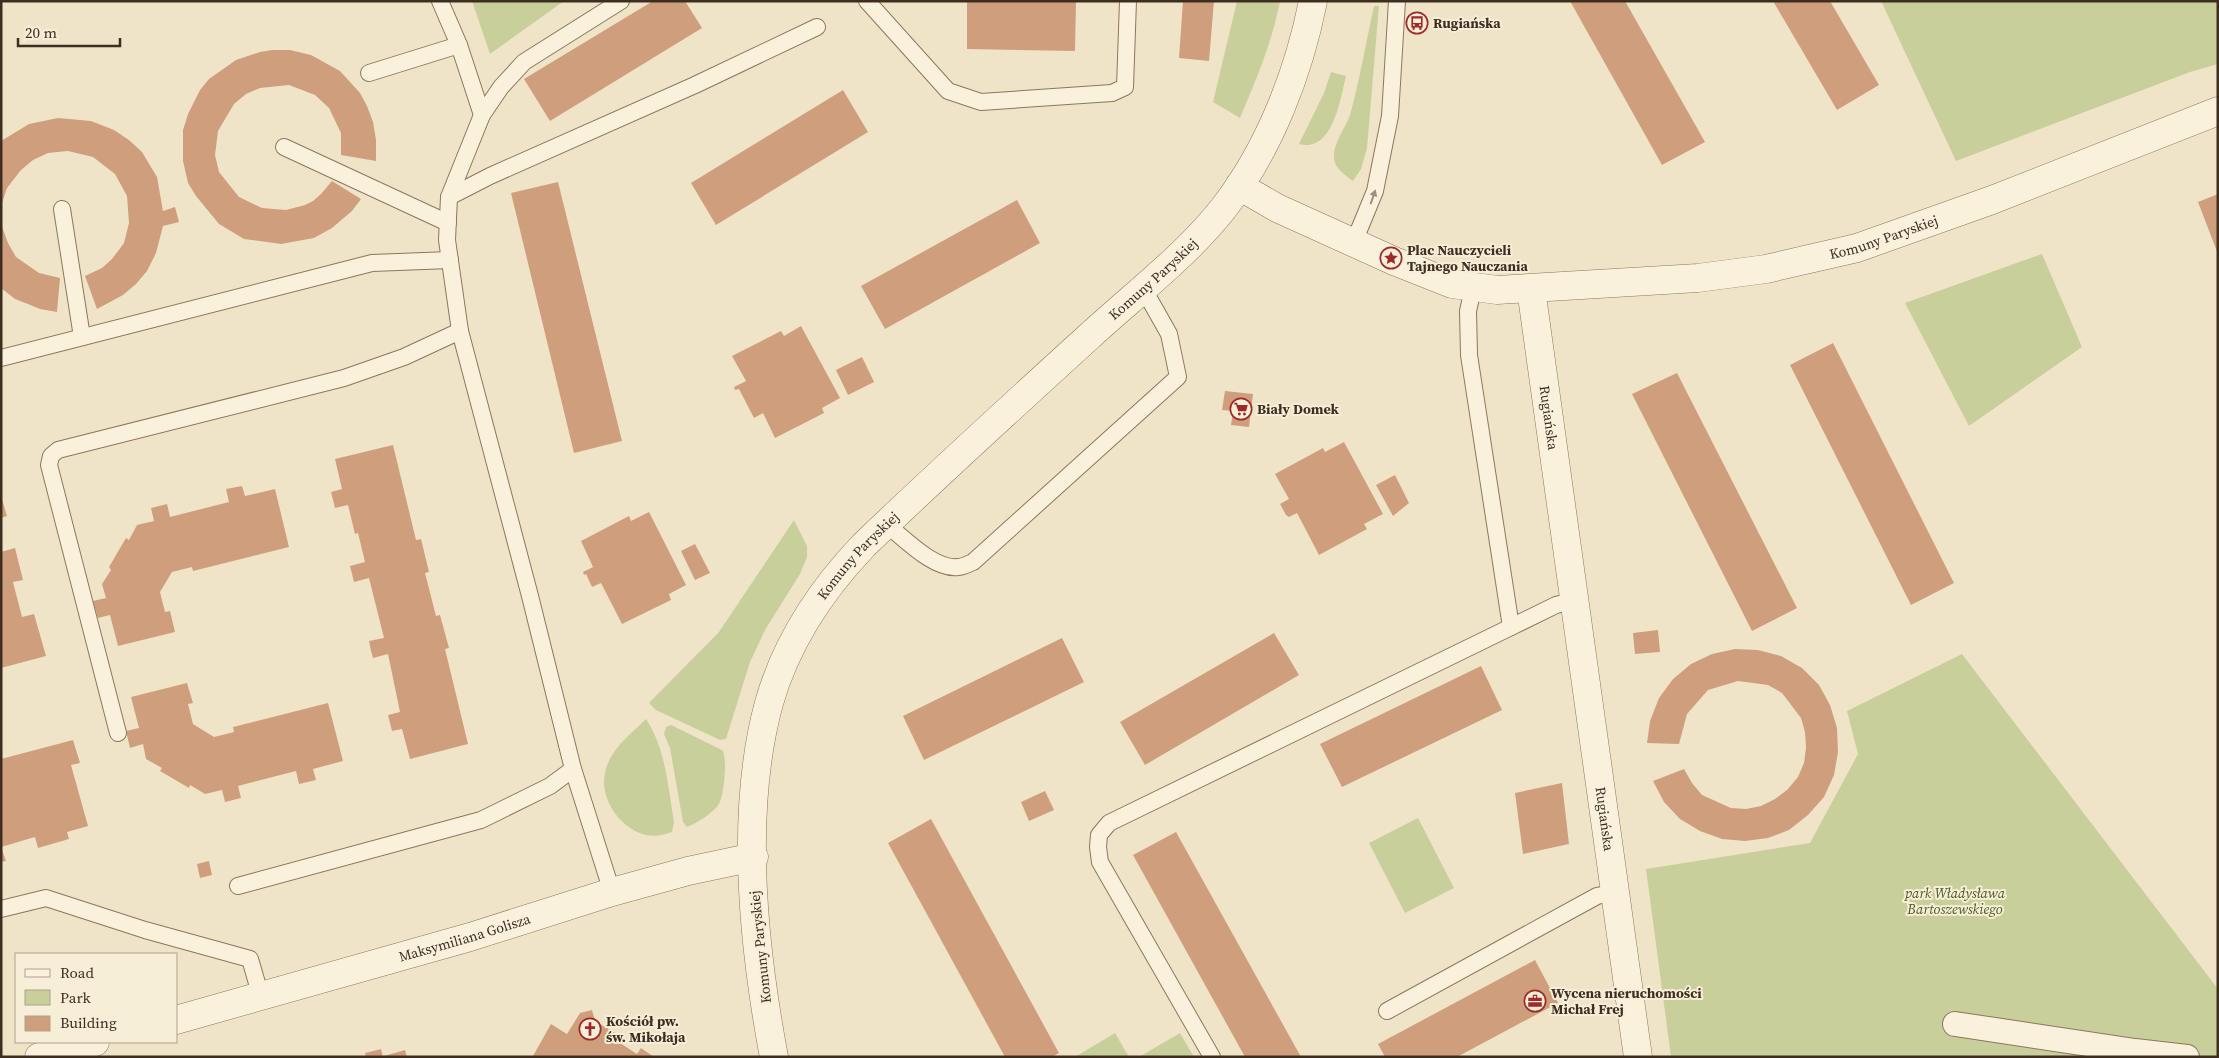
<svg xmlns="http://www.w3.org/2000/svg" width="2219" height="1058" font-family="'Source Serif 4',serif">
	<style>
		.green { fill: #c9cf9b }
		.building { fill: #cf9f7d }
		.lines { fill: none; stroke-linecap: round; stroke-linejoin: round }
		.service-casing { stroke: #8d765c; stroke-width: 18 }
		.pedestrian-casing { stroke: #8d765c; stroke-width: 26 }
		.minor-casing { stroke: #8d765c; stroke-width: 29 }
		.tertiary-casing { stroke: #8d765c; stroke-width: 29 }
		.service { stroke: #faf1dc; stroke-width: 16 }
		.pedestrian { stroke: #faf1dc; stroke-width: 24 }
		.minor { stroke: #faf1dc; stroke-width: 28 }
		.tertiary { stroke: #faf1dc; stroke-width: 28 }
		.oneway { fill: #9c907e }
		.labels { text-anchor: middle; stroke-width: 4; stroke-linejoin: round; paint-order: stroke }
		.poi-label { font-size: 14px; font-weight: bold; fill: #3d2e20; stroke: #f7eed8; text-anchor: start }
		.street-label { font-size: 14px; fill: #3d2e20; stroke: #f7eed8 }
		.park-label { font-size: 14px; font-style: italic; fill: #4d5a26; stroke: #f7eed8 }
	</style>
	<rect width="100%" height="100%" fill="#f0e4c8"/>
	<g class="green">
		<path d="M472 1H564L490 54Z"/>
		<path d="M1237 1H1280C1272 43 1256 80 1240 118L1213 102Z"/>
		<path d="M1881 1H2218V64L2190 72 1956 161Z"/>
		<path d="M1374 6H1379L1367 148 1361 169 1353 181C1345 175 1334 168 1334 158 1333 143 1345 129 1350 115 1360 79 1366 42 1374 6Z"/>
		<path d="M1331 72 1346 76C1340 100 1333 153 1299 144L1324 93Z"/>
		<path d="M2042 254 2082 347 1969 426 1905 303Z"/>
		<path d="M794 520 807 546V557L800 574 765 630 750 662 726 739 720 740 656 710 649 703 719 632Z"/>
		<path d="M1962 654 2218 989V1057H1671L1646 869 1810 843 1858 754 1847 711Z"/>
		<path d="M646 719C666 749 668 787 674 822L672 832C663 835 655 837 646 835 621 829 599 799 605 773 609 750 631 734 646 719Z"/>
		<path d="M671 725 722 750C728 757 724 795 719 804 713 813 697 823 687 827L683 822 670 748 664 734 666 727Z"/>
		<path d="M1418 818 1454 888 1405 913 1369 843Z"/>
		<path d="M1115 1033 1129 1057H1075Z"/>
		<path d="M1180 1033 1194 1057H1139Z"/>
	</g>
	<g class="building">
		<path d="M653 1H685L702 28 550 121 524 79Z"/>
		<path d="M967 1H1076L1075 51 967 49Z"/>
		<path d="M1183 1H1214L1209 61 1179 58Z"/>
		<path d="M1570 1H1625L1705 142 1662 165Z"/>
		<path d="M1773 1H1830L1879 85 1837 110Z"/>
		<path d="M272 50H290L311 55 340 71 360 93 367 106 373 122 376 140V161L341 155V133L329 108 315 95 289 85 260 88 246 94 234 104 218 131 215 155 219 172 239 197 262 208 286 210 305 205 313 201 321 194 332 181 361 199 352 211 332 228 314 238 281 244 244 239 219 224 196 196 188 183 183 161V130L188 114 200 90 209 79 236 60 260 52Z"/>
		<path d="M843 90 868 132 716 225 691 183Z"/>
		<path d="M58 118 91 121 114 130 129 140 142 152 157 177 163 211 175 207 179 222 163 226 156 253 147 271 136 284 123 295 97 309 85 276 102 268 112 259 124 243 129 223 127 196 115 174 93 157 68 151 48 153 33 160 21 170 7 188 1 206V141L29 124Z"/>
		<path d="M558 182 622 441 574 453 511 193Z"/>
		<path d="M2218 194V254L2198 202Z"/>
		<path d="M1017 200 1040 243 885 329 861 286Z"/>
		<path d="M1 224 8 243 16 257 39 273 60 278 57 312 40 309 28 304 15 299 1 288Z"/>
		<path d="M801 326 840 398 822 408 824 413 775 438 763 413 754 418 739 389 735 390 734 387 746 381 732 356 781 331 784 336Z"/>
		<path d="M1833 343 1954 583 1911 605 1790 365Z"/>
		<path d="M862 357 874 382 848 395 836 370Z"/>
		<path d="M1677 373 1797 608 1752 631 1632 394Z"/>
		<path d="M1225 391 1253 394 1249 427 1231 425 1233 411 1222 410Z"/>
		<path d="M1344 442 1383 514 1364 524 1367 529 1319 555 1297 513 1289 517 1286 515 1280 504 1289 499 1275 474 1323 448 1325 452Z"/>
		<path d="M393 445 416 540 421 539 429 572 425 573 436 616 440 615 449 648 445 649 468 744 410 759 402 729 392 731 388 715 400 712 388 654 373 658 371 651 369 641 384 638 369 578 354 582 350 566 365 562 358 533 355 534 348 505 335 508 331 492 342 489 335 459Z"/>
		<path d="M1395 475 1409 503 1393 516 1376 485Z"/>
		<path d="M242 486 245 496 275 489 289 547 193 571 192 567 172 572 160 592 165 612 170 611 175 632 118 646 110 615 98 618 93 601 106 598 102 584 111 570 109 567 126 538 129 540 137 525 154 521 151 508 167 504 170 517 229 502 226 489Z"/>
		<path d="M1 496 7 516 1 518Z"/>
		<path d="M649 512 686 585 669 594 671 600 622 624 601 583 592 587 586 574 584 575 583 572 593 567 581 541 629 516 631 521Z"/>
		<path d="M695 544 710 573 695 580 681 551Z"/>
		<path d="M15 548 23 580 13 582 22 617 34 614 46 656 1 668V552Z"/>
		<path d="M1658 630 1660 652 1635 654 1633 633Z"/>
		<path d="M1274 633 1299 675 1145 765 1120 722Z"/>
		<path d="M1062 638 1084 682 924 760 903 716Z"/>
		<path d="M1735 649 1758 650 1781 656 1802 668 1819 685 1830 705 1837 728 1838 752 1834 775 1824 797 1808 815 1789 830 1768 838 1745 841 1722 839 1700 831 1680 819 1664 802 1653 781 1684 769 1692 783 1702 795 1731 808 1746 809 1761 806 1775 799 1787 790 1798 777 1804 763 1806 748 1805 732 1801 718 1782 693 1768 685 1738 681 1708 690 1687 714 1679 744 1647 743 1650 721 1659 698 1673 679 1691 664 1712 654Z"/>
		<path d="M1481 666 1502 710 1342 787 1320 744Z"/>
		<path d="M187 683 193 703 188 704 193 724 214 737 234 732 233 727 328 703 343 761 313 769 316 780 299 784 296 771 238 786 241 798 225 802 222 790 205 794 190 785 189 788 160 771 162 768 146 759 143 744 130 748 126 731 139 728 131 697Z"/>
		<path d="M73 740 80 763 71 765 88 826 67 832 69 839 38 848 35 837 1 847V759Z"/>
		<path d="M1562 783 1569 844 1523 854 1515 793Z"/>
		<path d="M1045 791 1054 810 1029 821 1021 802Z"/>
		<path d="M931 819 1059 1053 1052 1057H1005L888 843Z"/>
		<path d="M1176 832 1301 1057H1245L1133 855Z"/>
		<path d="M1 847 6 861 1 862Z"/>
		<path d="M209 861 212 875 200 878 197 864Z"/>
		<path d="M1535 960 1558 1003 1457 1057H1385L1378 1044Z"/>
		<path d="M592 1010 595 1021 620 1036 617 1041 637 1054 641 1048 654 1057 533 1056 551 1024 567 1034 580 1013Z"/>
		<path d="M381 1049 383 1057H366L365 1053Z"/>
		<path d="M405 1050 407 1057H384V1056Z"/>
	</g>
	<g class="lines">
		<g class="service-casing">
			<g id="service">
				<path d="M440 1 459 45"/>
				<path d="M867 1 948 91 981 102 1112 93 1125 87 1128 1"/>
				<path d="M369 73 459 45 482 115"/>
				<path d="M284 147 448 223"/>
				<path d="M449 197 490 176 695 85 817 27"/>
				<path d="M62 209 82 337"/>
				<path d="M1354 242 1375 191 1390 116 1397 1"/>
				<path d="M1473 289 1468 311 1469 355 1511 627"/>
				<path d="M1 358 372 263 450 260"/>
				<path d="M886 524C904 538 934 570 958 567 963 567 968 564 973 562L1178 377 1169 334 1143 288"/>
				<path d="M118 733 49 465 51 456 58 450 344 378 404 357 460 331"/>
				<path d="M238 886 481 820 550 786 573 769"/>
				<path d="M612 892 573 769 530 596 460 331 447 240 449 197 482 115 501 87 524 62 621 1"/>
				<path d="M1 909 46 898 145 930 250 959 261 997"/>
				<path d="M1387 1011 1597 896 1616 892"/>
				<path d="M1212 1057 1100 862 1098 847 1099 835 1109 823 1511 627 1556 605 1575 600"/>
			</g>
		</g>
		<g class="pedestrian-casing">
			<path id="pedestrian" d="M1955 1024 2135 1051 2187 1057"/>
		</g>
		<g class="minor-casing">
			<g id="minor">
				<path id="s1" d="M1239 186 1277 208 1394 261 1452 284 1497 290 1698 278 1766 269 1857 248 1992 200 2218 111"/>
				<path id="s2" d="M1531 289 1638 1057"/>
				<path id="s3" d="M176 1020 470 937 612 892 688 871 754 857"/>
				<path d="M39 1057 95 1042"/>
			</g>
		</g>
		<g class="tertiary-casing">
			<g id="tertiary">
				<path id="s4" d="M774 1057C753 946 739 813 769 703 786 643 822 589 864 545 940 472 1017 402 1095 331 1138 292 1191 251 1226 205 1270 147 1299 72 1313 1"/>
			</g>
		</g>
		<use href="#service" class="service"/>
		<use href="#pedestrian" class="pedestrian"/>
		<use href="#minor" class="minor"/>
		<use href="#tertiary" class="tertiary"/>
	</g>
	<defs><path id="oneway-solid" d="M-6-.8H1V-3.2L6.5 0L1 3.2V.8H-6Z" transform="scale(1.25)"/></defs>
	<use class="oneway" href="#oneway-solid" transform="translate(1373 197) rotate(-71)"/>
	<defs>
		<g id="bus-ring" transform="scale(1.125)"><circle r="9.5" fill="#f7eed8" stroke="#9e2a2b" stroke-width="1.5"/><path d="M-5-6H5V4H4V6H2V4H-2V6H-4V4H-5ZM-3.5-4V0h7V-4ZM-3.5 1.2v1.5H-2V1.2ZM2 1.2v1.5H3.5V1.2Z" fill="#9e2a2b"/></g>
		<g id="sight-ring" transform="scale(1.125)"><circle r="9.5" fill="#f7eed8" stroke="#9e2a2b" stroke-width="1.5"/><path d="M0-6L1.8-2.2L6-1.7L2.9 1.2L3.7 5.4L0 3.3L-3.7 5.4L-2.9 1.2L-6-1.7L-1.8-2.2Z" fill="#9e2a2b"/></g>
		<g id="supermarket-ring" transform="scale(1.125)"><circle r="9.5" fill="#f7eed8" stroke="#9e2a2b" stroke-width="1.5"/><path d="M-6-5.5h2.5l.6 2H6L4.5 2H-2.5L-4.4-4H-6ZM-1.5 3.2a1.3 1.3 0 1 0 .1 0ZM3 3.2a1.3 1.3 0 1 0 .1 0Z" fill="#9e2a2b"/></g>
		<g id="office-ring" transform="scale(1.125)"><circle r="9.5" fill="#f7eed8" stroke="#9e2a2b" stroke-width="1.5"/><path d="M-6-3h4V-5.5h4V-3h4V5H-6ZM-1-4.5V-3h2v-1.5ZM-6 0V1H6V0Z" fill="#9e2a2b"/></g>
		<g id="church-ring" transform="scale(1.125)"><circle r="9.5" fill="#f7eed8" stroke="#9e2a2b" stroke-width="1.5"/><path d="M-1.2-6h2.4v3.5h3.3v2.4h-3.3V6h-2.4V-.1h-3.3v-2.4h3.3Z" fill="#9e2a2b"/></g>
	</defs>
	<g fill-rule="evenodd">
		<use href="#bus-ring" x="1417" y="23"/>
		<use href="#sight-ring" x="1391" y="258"/>
		<use href="#supermarket-ring" x="1241" y="409"/>
		<use href="#office-ring" x="1535" y="1001"/>
		<use href="#church-ring" x="590" y="1029"/>
	</g>
	<g class="labels">
		<g class="poi-label">
			<text x="1433" y="28">Rugiańska</text>
			<text x="1407" y="255">Plac Nauczycieli<tspan x="1407" dy="16">Tajnego Nauczania</tspan></text>
			<text x="1257" y="414">Biały Domek</text>
			<text x="1551" y="998">Wycena nieruchomości<tspan x="1551" dy="16">Michał Frej</tspan></text>
			<text x="606" y="1026">Kościół pw.<tspan x="606" dy="16">św. Mikołaja</tspan></text>
		</g>
		<g class="street-label">
			<text dy="5" stroke="none"><textPath href="#s1" startOffset="672">Komuny Paryskiej</textPath></text>
			<text dy="5" stroke="none"><textPath href="#s4" startOffset="936">Komuny Paryskiej</textPath></text>
			<text dy="5" stroke="none"><textPath href="#s2" startOffset="130">Rugiańska</textPath></text>
			<text dy="5" stroke="none"><textPath href="#s4" startOffset="531">Komuny Paryskiej</textPath></text>
			<text dy="5" stroke="none"><textPath href="#s2" startOffset="535">Rugiańska</textPath></text>
			<text dy="5" stroke="none"><textPath href="#s3" startOffset="300">Maksymiliana Golisza</textPath></text>
			<text transform="translate(760 947) rotate(-96)" y="5">Komuny Paryskiej</text>
		</g>
		<g class="park-label">
			<text x="1955" y="898">park Władysława<tspan x="1955" dy="16">Bartoszewskiego</tspan></text>
		</g>
	</g>
	<rect width="2219" height="1058" fill="none" stroke="#3d2e20" stroke-width="5"/>
	<rect x="15" y="953" width="162" height="90" fill="#f7eed8" stroke="#ada18e"/>
	<rect x="25" y="969" width="25" height="8" fill="#faf1dc" stroke="#ada18e"/>
	<text x="60" y="978" font-size="15" fill="#3d2e20">Road</text>
	<rect x="25" y="990" width="25" height="15" fill="#c9cf9b" stroke="#ada18e"/>
	<text x="60" y="1003" font-size="15" fill="#3d2e20">Park</text>
	<rect x="25" y="1016" width="25" height="15" fill="#cf9f7d" stroke="#ada18e"/>
	<text x="60" y="1028" font-size="15" fill="#3d2e20">Building</text>
	<path d="M18 38v8h102v-8" fill="none" stroke="#3d2e20" stroke-width="2.5"/>
	<text x="25" y="38" font-size="15" fill="#3d2e20" stroke="#f7eed8" stroke-width="4" paint-order="stroke">20 m</text>
</svg>
